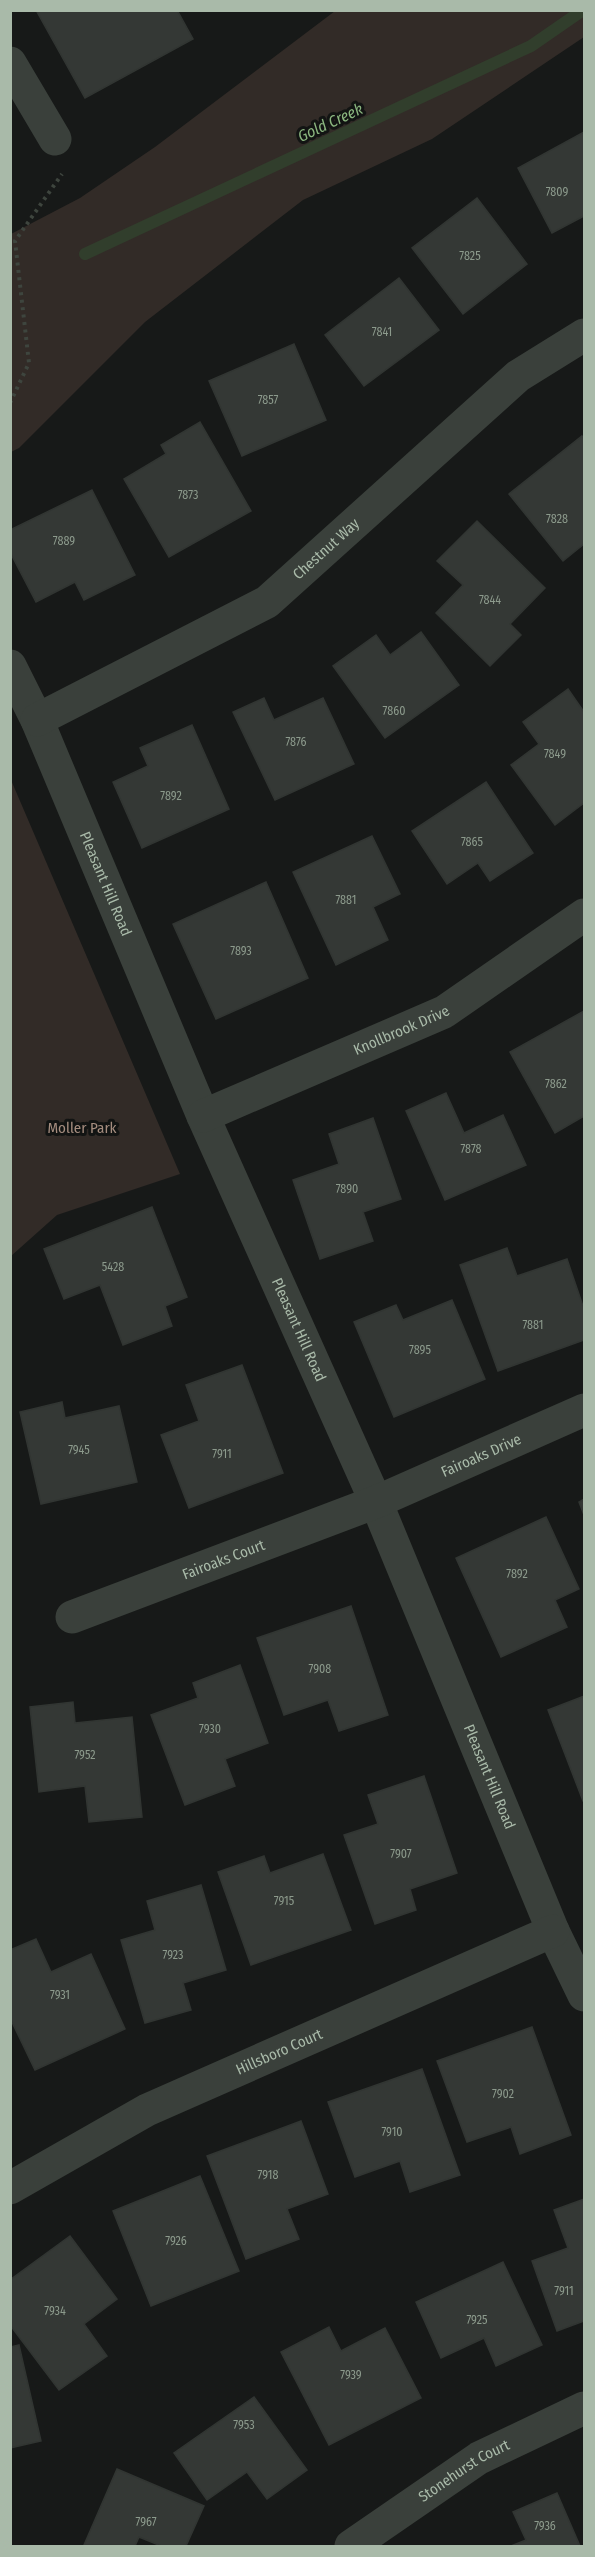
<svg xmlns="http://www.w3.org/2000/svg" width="595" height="2557" font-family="'Fira Sans Condensed',sans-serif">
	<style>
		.green { fill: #322b27 }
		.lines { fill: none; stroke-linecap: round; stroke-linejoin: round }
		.stream { stroke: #313e2c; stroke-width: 12 }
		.building { fill: #343835; stroke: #313532; stroke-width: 1.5 }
		.path { stroke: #3e453e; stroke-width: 4; stroke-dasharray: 3 4.5; stroke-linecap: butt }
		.minor { stroke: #3a403b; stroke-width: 33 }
		.labels { text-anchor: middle; stroke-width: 6; stroke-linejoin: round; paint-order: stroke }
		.number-label { font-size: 12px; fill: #8c9a8c }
		.street-label { font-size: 15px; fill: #a9baa9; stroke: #121413 }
		.park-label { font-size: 15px; fill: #a58d7f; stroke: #121413 }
		.water-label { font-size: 16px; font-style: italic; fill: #8bb67f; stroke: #121413 }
	</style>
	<rect width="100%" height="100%" fill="#171918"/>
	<g class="green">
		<path d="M335 11H584V37L432 139 303 200 145 322 19 448 11 452V234L80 198 155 147Z"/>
		<path d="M11 780 180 1174 57 1215 11 1256Z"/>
	</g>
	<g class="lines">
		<path class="stream" d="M85 254 531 46 583 10"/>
	</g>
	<g class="building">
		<path d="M36 10H177L193 39 85 98Z"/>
		<path d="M584 132V216L552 233 518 168Z"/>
		<path d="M477 198 527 264 463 314 412 248Z"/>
		<path d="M399 278 439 330 364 386 325 335Z"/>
		<path d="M294 344 326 420 242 456 209 381Z"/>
		<path d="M200 422 251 511 169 557 124 479 166 454 161 445Z"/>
		<path d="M582 436 584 440V544L563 561 509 494Z"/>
		<path d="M92 490 135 575 84 600 75 582 36 602 10 552V530Z"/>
		<path d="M477 521 545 588 510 624 521 635 490 666 436 613 463 585 437 561Z"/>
		<path d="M421 632 459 685 385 738 333 666 376 635 390 655Z"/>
		<path d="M568 689 584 712V803L555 825 511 765 539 744 523 722Z"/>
		<path d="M264 698 274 720 323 698 354 764 275 800 233 712Z"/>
		<path d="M192 725 229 809 142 848 113 782 148 766 140 748Z"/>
		<path d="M486 782 533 853 490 881 478 863 447 884 412 831Z"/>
		<path d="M372 836 400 894 373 907 388 940 336 965 293 872Z"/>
		<path d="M266 882 308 978 216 1019 173 924Z"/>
		<path d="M584 1011V1116L555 1133 510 1052Z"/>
		<path d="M446 1093 464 1133 503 1115 526 1165 445 1200 406 1111Z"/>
		<path d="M373 1118 401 1199 363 1212 373 1241 320 1259 293 1180 339 1164 329 1134Z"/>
		<path d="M152 1207 187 1297 165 1306 172 1326 123 1345 100 1285 64 1299 44 1249Z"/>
		<path d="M507 1248 517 1276 567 1259 584 1309V1340L498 1371 460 1265Z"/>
		<path d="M452 1300 485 1379 394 1417 354 1322 396 1305 403 1320Z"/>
		<path d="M242 1365 283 1473 189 1508 161 1435 199 1421 186 1385Z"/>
		<path d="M62 1402 65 1418 119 1406 137 1482 41 1504 20 1412Z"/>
		<path d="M584 1499V1515L579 1502Z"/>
		<path d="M546 1517 579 1589 555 1600 567 1627 501 1657 456 1558Z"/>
		<path d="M351 1606 388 1715 339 1731 328 1700 284 1715 257 1638Z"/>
		<path d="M240 1665 268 1743 225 1759 235 1786 185 1805 151 1715 198 1698 193 1683Z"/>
		<path d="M584 1696V1801H583L548 1710Z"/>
		<path d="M73 1702 75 1723 132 1717 142 1817 89 1822 85 1786 39 1792 30 1707Z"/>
		<path d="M424 1776 457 1873 410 1889 416 1910 375 1924 344 1835 378 1824 368 1795Z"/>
		<path d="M323 1854 351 1930 251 1965 218 1872 264 1856 270 1873Z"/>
		<path d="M201 1885 226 1970 183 1983 191 2010 145 2023 121 1940 155 1930 147 1901Z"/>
		<path d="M36 1939 51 1972 91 1954 125 2029 35 2070 10 2018V1950Z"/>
		<path d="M532 2027 571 2135 520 2154 511 2127 467 2142 437 2061Z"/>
		<path d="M422 2069 460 2175 410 2192 400 2161 355 2177 328 2102Z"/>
		<path d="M301 2121 328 2194 287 2209 299 2239 246 2259 207 2156Z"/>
		<path d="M200 2176 239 2271 151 2306 113 2211Z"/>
		<path d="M584 2199V2321L557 2331 532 2261 568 2248 554 2210Z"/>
		<path d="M70 2236 117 2299 84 2324 107 2356 59 2390 10 2325V2280Z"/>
		<path d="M503 2262 542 2345 496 2366 484 2338 441 2358 416 2302Z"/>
		<path d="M329 2327 341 2351 385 2328 421 2398 329 2445 281 2352Z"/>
		<path d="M19 2345 41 2441 10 2448V2347Z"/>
		<path d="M254 2397 307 2470 267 2499 247 2472 207 2500 174 2453Z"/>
		<path d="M117 2469 204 2506 186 2546H161L139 2537 135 2546 84 2545Z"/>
		<path d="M557 2493 580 2546H511L526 2540 513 2512Z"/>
	</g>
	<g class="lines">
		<path class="path" d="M10 403 29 363 15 241 62 174"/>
		<g class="minor">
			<path d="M10 63 55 139"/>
			<path id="s1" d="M10 666 37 720 203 1116 376 1502 553 1931 584 1995"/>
			<path id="s2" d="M37 720 267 602 518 376 584 335"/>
			<path id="s3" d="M203 1116 444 1012 584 915"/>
			<path id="s4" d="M72 1617 376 1502 584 1410"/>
			<path id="s5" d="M10 2188 147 2110 553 1931"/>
			<path id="s6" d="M351 2546 479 2458 584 2408"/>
		</g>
	</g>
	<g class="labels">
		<g class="number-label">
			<text x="557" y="196">7809</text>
			<text x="470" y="260">7825</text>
			<text x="382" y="336">7841</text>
			<text x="268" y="404">7857</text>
			<text x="188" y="499">7873</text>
			<text x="557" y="523">7828</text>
			<text x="64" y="545">7889</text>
			<text x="490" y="604">7844</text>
			<text x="394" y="715">7860</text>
			<text x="296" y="746">7876</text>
			<text x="555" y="758">7849</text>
			<text x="171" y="800">7892</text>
			<text x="472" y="846">7865</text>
			<text x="346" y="904">7881</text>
			<text x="241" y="955">7893</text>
			<text x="556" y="1088">7862</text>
			<text x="471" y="1153">7878</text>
			<text x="347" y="1193">7890</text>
			<text x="113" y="1271">5428</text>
			<text x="533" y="1329">7881</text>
			<text x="420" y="1354">7895</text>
			<text x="79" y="1454">7945</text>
			<text x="222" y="1458">7911</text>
			<text x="517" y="1578">7892</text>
			<text x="320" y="1673">7908</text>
			<text x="210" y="1733">7930</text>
			<text x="85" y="1759">7952</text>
			<text x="401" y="1858">7907</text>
			<text x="284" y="1905">7915</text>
			<text x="173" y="1959">7923</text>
			<text x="60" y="1999">7931</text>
			<text x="503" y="2098">7902</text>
			<text x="392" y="2136">7910</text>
			<text x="268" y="2179">7918</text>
			<text x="176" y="2245">7926</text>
			<text x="564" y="2295">7911</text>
			<text x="55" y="2315">7934</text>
			<text x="477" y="2324">7925</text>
			<text x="351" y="2379">7939</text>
			<text x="244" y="2429">7953</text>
			<text x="146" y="2526">7967</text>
			<text x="545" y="2530">7936</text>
		</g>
		<g class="street-label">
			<text dy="5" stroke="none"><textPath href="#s2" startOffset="338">Chestnut Way</textPath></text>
			<text dy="5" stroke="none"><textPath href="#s1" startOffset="238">Pleasant Hill Road</textPath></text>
			<text dy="5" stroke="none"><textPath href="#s3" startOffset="216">Knollbrook Drive</textPath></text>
			<text dy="5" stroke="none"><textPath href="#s1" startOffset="724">Pleasant Hill Road</textPath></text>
			<text dy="5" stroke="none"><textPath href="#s4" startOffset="440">Fairoaks Drive</textPath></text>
			<text dy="5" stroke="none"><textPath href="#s4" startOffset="162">Fairoaks Court</textPath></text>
			<text dy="5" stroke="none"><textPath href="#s1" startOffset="1210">Pleasant Hill Road</textPath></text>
			<text dy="5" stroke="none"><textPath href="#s5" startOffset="302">Hillsboro Court</textPath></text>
			<text dy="5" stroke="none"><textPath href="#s6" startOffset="136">Stonehurst Court</textPath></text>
		</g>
		<g class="park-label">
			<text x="82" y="1133">Moller Park</text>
		</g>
		<g class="water-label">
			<text transform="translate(330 122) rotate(-25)" y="6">Gold Creek</text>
		</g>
	</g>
	<rect width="595" height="2557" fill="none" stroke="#a9baa9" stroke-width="24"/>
</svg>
